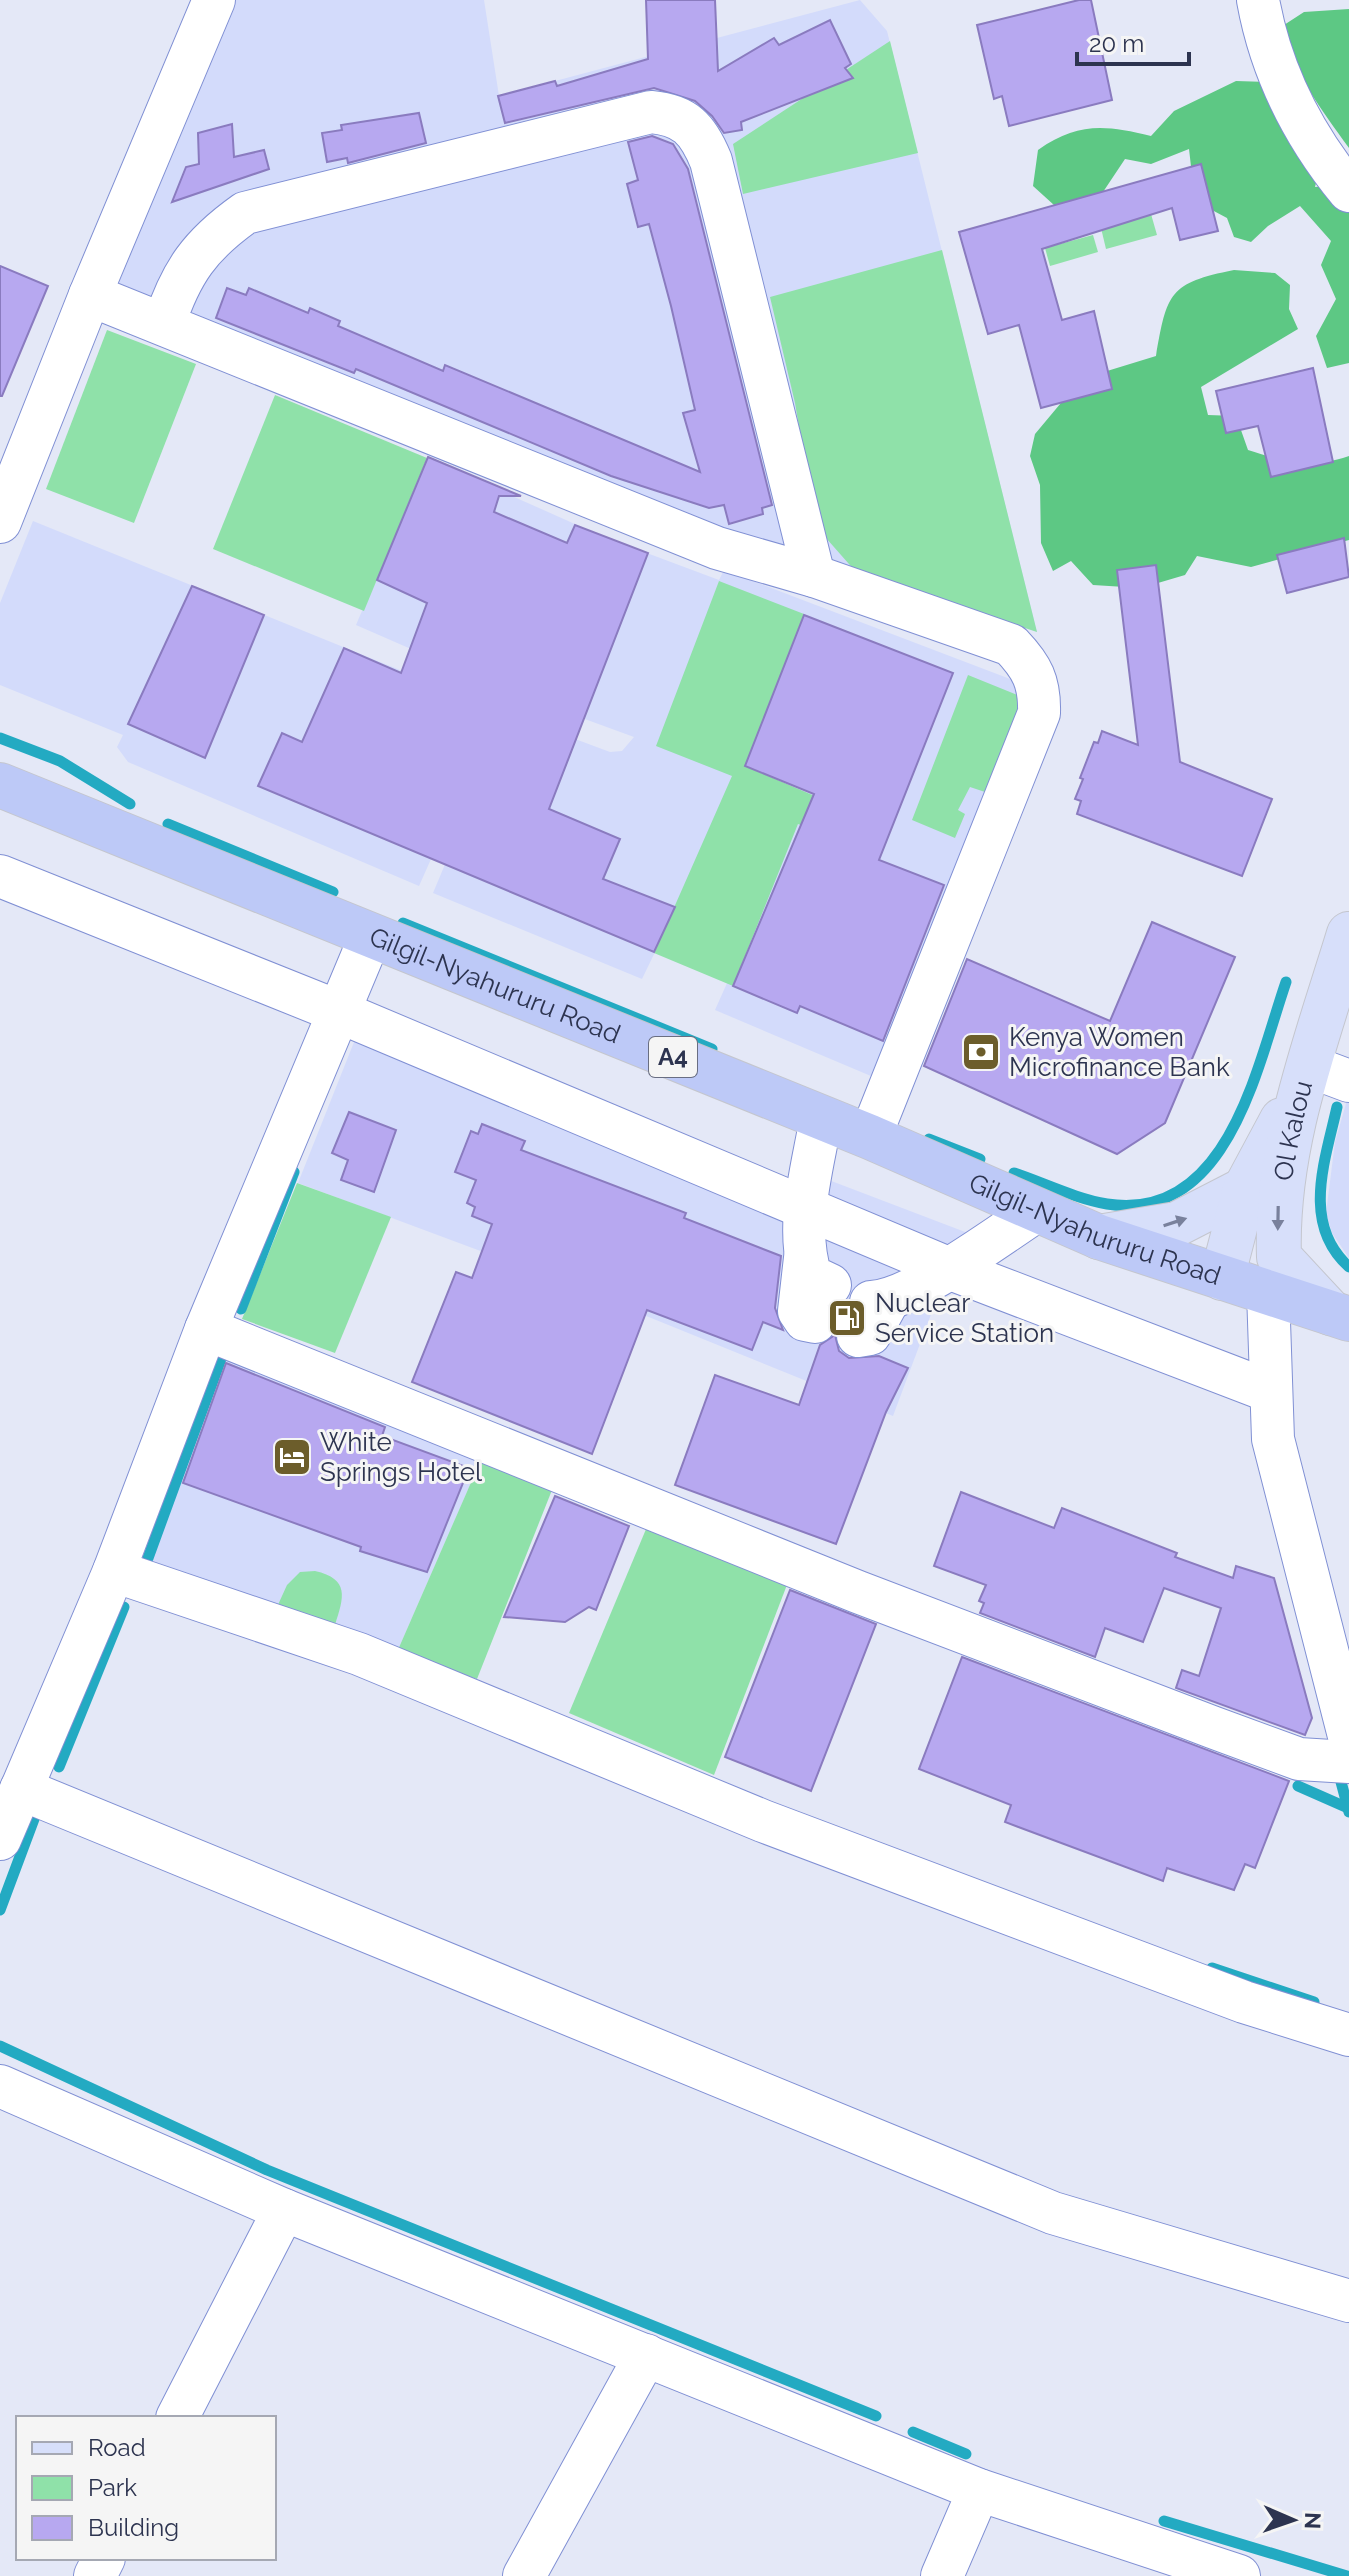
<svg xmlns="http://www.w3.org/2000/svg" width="1349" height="2576" font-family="Raleway,sans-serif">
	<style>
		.built { fill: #d3dbfb }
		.green { fill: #8fe1a9 }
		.forest { fill: #5dc884 }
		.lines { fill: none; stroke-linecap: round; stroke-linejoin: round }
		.stream { stroke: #23aac2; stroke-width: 11 }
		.building { fill: #b7a8f0; stroke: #8a7bbf; stroke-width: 2 }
		.minor-casing { stroke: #8090d4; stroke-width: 44 }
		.major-casing { stroke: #c4c6ce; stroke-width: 46 }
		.highway-casing { stroke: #c4c6ce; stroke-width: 46 }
		.minor { stroke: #fff; stroke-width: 42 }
		.major { stroke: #d7dffa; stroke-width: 44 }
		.highway { stroke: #bdc9f7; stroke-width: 44 }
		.oneway { fill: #79819c }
		.labels { text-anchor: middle; stroke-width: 6; stroke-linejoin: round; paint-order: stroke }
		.shield { fill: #f5f5f5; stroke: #696e82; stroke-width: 2 }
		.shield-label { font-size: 24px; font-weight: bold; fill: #2d3450 }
		.street-label { font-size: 26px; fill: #2d3450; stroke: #f5f5f5 }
		.poi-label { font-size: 26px; fill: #2d3450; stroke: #f5f5f5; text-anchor: start }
	</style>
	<rect width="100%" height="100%" fill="#e4e8f7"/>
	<g class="built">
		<path d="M236 0H484L499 96 860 0 887 31 1037 632 724 529 117 285 181 124Z"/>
		<path d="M427 458 604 537 719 580 724 570 1023 684 1026 691 878 1079 715 1010 798 824 804 827 817 797 768 776 745 766 642 979 433 893 508 714 610 752 622 751 634 737 505 690 356 625Z"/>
		<path d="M33 521 422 679 447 823 419 886 128 762 117 747 123 735 0 685V603Z"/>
		<path d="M358 1032 784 1189 792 1166 1015 1251 959 1282 936 1301 893 1416 545 1275 298 1183Z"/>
		<path d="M1349 1093V1258L1332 1233 1326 1213 1335 1142Z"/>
		<path d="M228 1353 483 1455 397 1652 147 1568Z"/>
	</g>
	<g class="green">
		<path d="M890 41 918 153 743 194 733 144Z"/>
		<path d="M1151 214 1157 235 1106 249 1101 228Z"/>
		<path d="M1093 235 1098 252 1050 266 1045 248Z"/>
		<path d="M942 250 1037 632 856 572 826 538 815 521 795 403 770 297Z"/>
		<path d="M107 330 196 364 134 523 46 489Z"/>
		<path d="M275 395 427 458 364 611 213 549Z"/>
		<path d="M719 581 804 614 745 766 817 797 805 827 798 824 733 986 654 953 732 776 656 746Z"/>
		<path d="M968 675 1022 697 1021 724 985 792 970 787 958 810 965 814 955 838 912 820Z"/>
		<path d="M297 1183 391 1217 335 1353 242 1319Z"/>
		<path d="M483 1455 554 1485 477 1679 397 1652Z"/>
		<path d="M649 1522 790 1577 714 1775 569 1713Z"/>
		<path d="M315 1571C350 1579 344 1597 335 1625L277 1607 287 1585 300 1572Z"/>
	</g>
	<g class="forest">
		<path d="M1349 9V148C1322 110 1292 73 1284 25L1304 12Z"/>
		<path d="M1236 81 1268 82 1326 143 1315 187 1349 184V363L1327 368 1316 336 1336 299 1321 265 1331 241 1300 206 1268 226 1251 242 1234 237 1227 218 1195 201 1189 149 1151 164 1125 159 1095 204 1065 215 1033 186 1038 150C1078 122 1105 125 1151 136L1174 111Z"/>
		<path d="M1234 270 1275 273 1290 285 1289 309 1298 329 1201 387 1208 415 1236 416 1248 450C1289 463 1306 470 1349 456V540L1251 567 1197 556 1185 575 1141 588 1093 585 1071 561 1053 571 1041 543 1040 485 1030 456 1035 434 1081 379 1156 356C1167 293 1169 283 1234 270Z"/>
	</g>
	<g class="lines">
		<g class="stream">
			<path d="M0 738 60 761 130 804"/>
			<path d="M168 824 333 892"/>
			<path d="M403 923 712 1049"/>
			<path d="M1337 1107C1325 1161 1301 1224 1349 1267"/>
			<path d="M929 1139 980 1159"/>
			<path d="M1014 1173C1044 1183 1076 1199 1107 1204 1228 1223 1257 1066 1286 982"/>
			<path d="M241 1309 294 1172"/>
			<path d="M148 1558 223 1353"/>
			<path d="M59 1767 124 1607"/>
			<path d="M1340 1778 1349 1812"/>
			<path d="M1298 1786 1348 1808"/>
			<path d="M0 1910 34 1819"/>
			<path d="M1212 1968 1314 2002"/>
			<path d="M0 2046 267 2170 876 2416"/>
			<path d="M913 2432 966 2454"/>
			<path d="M1164 2521 1347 2576"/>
		</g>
	</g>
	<g class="building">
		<path d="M646 0H715L718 71 774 38 779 45 830 20 851 64 845 68 853 78 741 122 742 130 724 133 712 116 695 101 654 88 505 123 498 96 555 81 557 86 648 59Z"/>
		<path d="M1079 0H1091L1112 100 1009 126 1002 96 994 99 977 25Z"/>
		<path d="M419 113 426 143 348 163 347 158 327 162 322 133 342 130 341 125Z"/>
		<path d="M232 124 234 157 264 150 269 169 172 202 186 167 199 164 198 133Z"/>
		<path d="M652 136 673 144 688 169 772 505 762 508 763 514 729 524 724 505 709 508 611 476 356 369 354 373 216 318 227 288 246 295 249 288 308 313 310 308 340 321 338 326 443 371 445 365 700 472 683 413 695 410 671 306 649 224 638 227 627 184 638 180 628 142Z"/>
		<path d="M1201 164 1218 231 1180 240 1172 208 1042 249 1062 320 1094 311 1112 389 1041 408 1019 325 988 334 959 232Z"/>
		<path d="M0 266 48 286 2 396H0Z"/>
		<path d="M1313 368 1333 462 1271 477 1258 426 1226 433 1216 391Z"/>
		<path d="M428 457 521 496H499L494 512 567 543 575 525 648 553 549 809 620 839 603 879 675 907 654 952 258 786 282 733 302 742 344 648 401 673 427 603 377 580Z"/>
		<path d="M1344 538 1349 577 1287 593 1277 555Z"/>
		<path d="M1156 565 1180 762 1272 799 1242 876 1077 814 1081 801 1075 799 1083 779 1080 778 1094 742 1098 743 1102 731 1138 745 1117 570Z"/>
		<path d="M192 586 264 615 205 758 128 724Z"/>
		<path d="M804 615 953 673 879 860 944 885 883 1041 800 1006 797 1013 733 986 814 794 745 766Z"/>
		<path d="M1152 922 1235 957 1165 1123 1117 1154 924 1066 967 959 1110 1021Z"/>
		<path d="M349 1112 396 1130 374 1192 341 1180 348 1160 332 1153Z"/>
		<path d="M482 1124 525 1141 521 1150 686 1213 684 1218 781 1256 775 1308 783 1330 763 1322 752 1350 647 1310 592 1454 412 1382 456 1272 472 1278 492 1224 472 1216 475 1207 467 1203 476 1180 455 1172 471 1131 478 1134Z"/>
		<path d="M835 1335 839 1351 849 1358 879 1356 908 1368 886 1412 836 1544 675 1485 715 1375 799 1405 820 1345Z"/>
		<path d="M226 1363 385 1427 382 1436 469 1468 427 1572 360 1551 361 1547 183 1483Z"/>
		<path d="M961 1492 1054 1528 1062 1508 1177 1553 1175 1557 1233 1578 1236 1566 1274 1578 1312 1718 1305 1735 1176 1688 1182 1670 1199 1676 1221 1608 1164 1588 1143 1642 1105 1628 1095 1657 980 1613 984 1603 979 1601 986 1585 934 1566Z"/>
		<path d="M555 1496 629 1526 596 1610 589 1607 565 1622 504 1617Z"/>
		<path d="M790 1590 876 1624 811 1791 725 1757Z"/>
		<path d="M962 1657 1289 1781 1255 1868 1245 1864 1234 1890 1167 1868 1163 1881 1005 1822 1011 1805 919 1769Z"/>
	</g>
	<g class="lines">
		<g class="minor-casing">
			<g id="minor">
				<path d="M1258 0C1271 72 1303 135 1349 191"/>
				<path d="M90 295 214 0"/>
				<path d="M0 522 90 295 717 548 814 576 711 161C698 129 685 115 651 112L245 213C200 245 181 272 164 324"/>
				<path d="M814 576 1011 645C1032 667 1040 682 1039 713L870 1137"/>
				<path d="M0 876 337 1011 948 1268 1269 1391"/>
				<path d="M1309 1066 1349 1081"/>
				<path d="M821 1118C813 1167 794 1227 811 1276L830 1285"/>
				<path d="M805 1258 799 1311 805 1320 815 1322"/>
				<path d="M1268 1292 1273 1439 1349 1736"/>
				<path d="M871 1302C914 1300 999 1235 1038 1210"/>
				<path d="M206 1329 858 1592 1212 1727 1299 1759 1349 1762"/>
				<path d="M858 1336 870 1334 888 1301"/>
				<path d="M114 1571 359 1654 763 1821 1244 2002 1349 2035"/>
				<path d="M21 1789 1053 2213 1349 2301"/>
				<path d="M0 1839 114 1571 206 1329 371 935"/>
				<path d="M0 2086 284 2210 979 2490 1239 2576"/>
				<path d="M177 2418 284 2210"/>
				<path d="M95 2576 104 2558"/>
				<path d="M524 2576 646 2355"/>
				<path d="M942 2576 979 2490"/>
			</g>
		</g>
		<g class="major-casing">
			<g id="major">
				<path d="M1099 1237 1177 1224 1245 1189"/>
				<path d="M1222 1278 1245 1189 1282 1120"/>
				<path id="s1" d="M1331 1313 1279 1257C1275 1147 1317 1039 1349 934"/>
			</g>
		</g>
		<g class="highway-casing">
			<g id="highway">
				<path id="s2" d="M0 785 870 1137 1099 1237 1349 1319"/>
			</g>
		</g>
		<use href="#minor" class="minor"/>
		<use href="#major" class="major"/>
		<use href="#highway" class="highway"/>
	</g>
	<defs><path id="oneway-solid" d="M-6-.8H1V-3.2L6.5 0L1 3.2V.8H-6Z" transform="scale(2)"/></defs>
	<g class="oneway">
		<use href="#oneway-solid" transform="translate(1278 1218) rotate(91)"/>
		<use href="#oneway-solid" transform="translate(1175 1222) rotate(-18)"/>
	</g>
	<defs>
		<g id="bank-square" transform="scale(2)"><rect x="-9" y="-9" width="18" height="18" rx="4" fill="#6c5d2b" stroke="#f5f5f5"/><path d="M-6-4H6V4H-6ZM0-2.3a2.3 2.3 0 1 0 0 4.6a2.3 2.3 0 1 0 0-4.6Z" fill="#fff"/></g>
		<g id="fuel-square" transform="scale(2)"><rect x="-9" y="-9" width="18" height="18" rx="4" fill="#6c5d2b" stroke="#f5f5f5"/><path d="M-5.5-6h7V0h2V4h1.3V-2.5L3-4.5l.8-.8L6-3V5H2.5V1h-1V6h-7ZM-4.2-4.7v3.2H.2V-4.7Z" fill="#fff"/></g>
		<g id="hotel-square" transform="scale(2)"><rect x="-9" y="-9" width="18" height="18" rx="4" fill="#6c5d2b" stroke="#f5f5f5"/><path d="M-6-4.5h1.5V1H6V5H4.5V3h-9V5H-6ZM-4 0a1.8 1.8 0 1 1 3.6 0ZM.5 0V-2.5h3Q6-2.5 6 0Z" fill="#fff"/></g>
	</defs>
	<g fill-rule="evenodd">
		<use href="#bank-square" x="981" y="1052"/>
		<use href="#fuel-square" x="847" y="1318"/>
		<use href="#hotel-square" x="292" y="1457"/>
	</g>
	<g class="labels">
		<rect class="shield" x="649" y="1037" width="48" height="40" rx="6"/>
		<g class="shield-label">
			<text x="673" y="1065">A4</text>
		</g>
		<g class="street-label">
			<text dy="9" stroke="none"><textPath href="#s2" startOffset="534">Gilgil-Nyahururu Road</textPath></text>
			<text dy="9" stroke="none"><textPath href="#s1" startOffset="204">Ol Kalou</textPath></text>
			<text dy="9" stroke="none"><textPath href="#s2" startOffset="1182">Gilgil-Nyahururu Road</textPath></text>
		</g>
		<g class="poi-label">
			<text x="1009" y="1046">Kenya Women<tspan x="1009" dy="30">Microfinance Bank</tspan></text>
			<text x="875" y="1312">Nuclear<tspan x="875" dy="30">Service Station</tspan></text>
			<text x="320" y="1451">White<tspan x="320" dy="30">Springs Hotel</tspan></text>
		</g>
	</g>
	<rect x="16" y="2416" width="260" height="144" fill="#f5f5f5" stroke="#a5a8b3" stroke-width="2"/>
	<rect x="32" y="2442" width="40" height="12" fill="#d7dffa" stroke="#a5a8b3" stroke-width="2"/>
	<text x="88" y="2456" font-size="24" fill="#2d3450">Road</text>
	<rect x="32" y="2476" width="40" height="24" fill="#8fe1a9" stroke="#a5a8b3" stroke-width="2"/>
	<text x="88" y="2496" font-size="24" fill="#2d3450">Park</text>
	<rect x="32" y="2516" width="40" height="24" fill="#b7a8f0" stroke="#a5a8b3" stroke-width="2"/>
	<text x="88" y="2536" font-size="24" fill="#2d3450">Building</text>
	<g transform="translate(1293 2520) rotate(92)" stroke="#f5f5f5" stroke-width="6" paint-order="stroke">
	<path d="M0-6L14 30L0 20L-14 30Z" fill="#2d3450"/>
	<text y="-12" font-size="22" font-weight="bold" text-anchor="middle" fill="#2d3450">N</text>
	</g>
	<path d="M1077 52v12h112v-12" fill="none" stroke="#2d3450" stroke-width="4"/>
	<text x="1089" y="52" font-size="24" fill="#2d3450" stroke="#f5f5f5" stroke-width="6" paint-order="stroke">20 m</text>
</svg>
